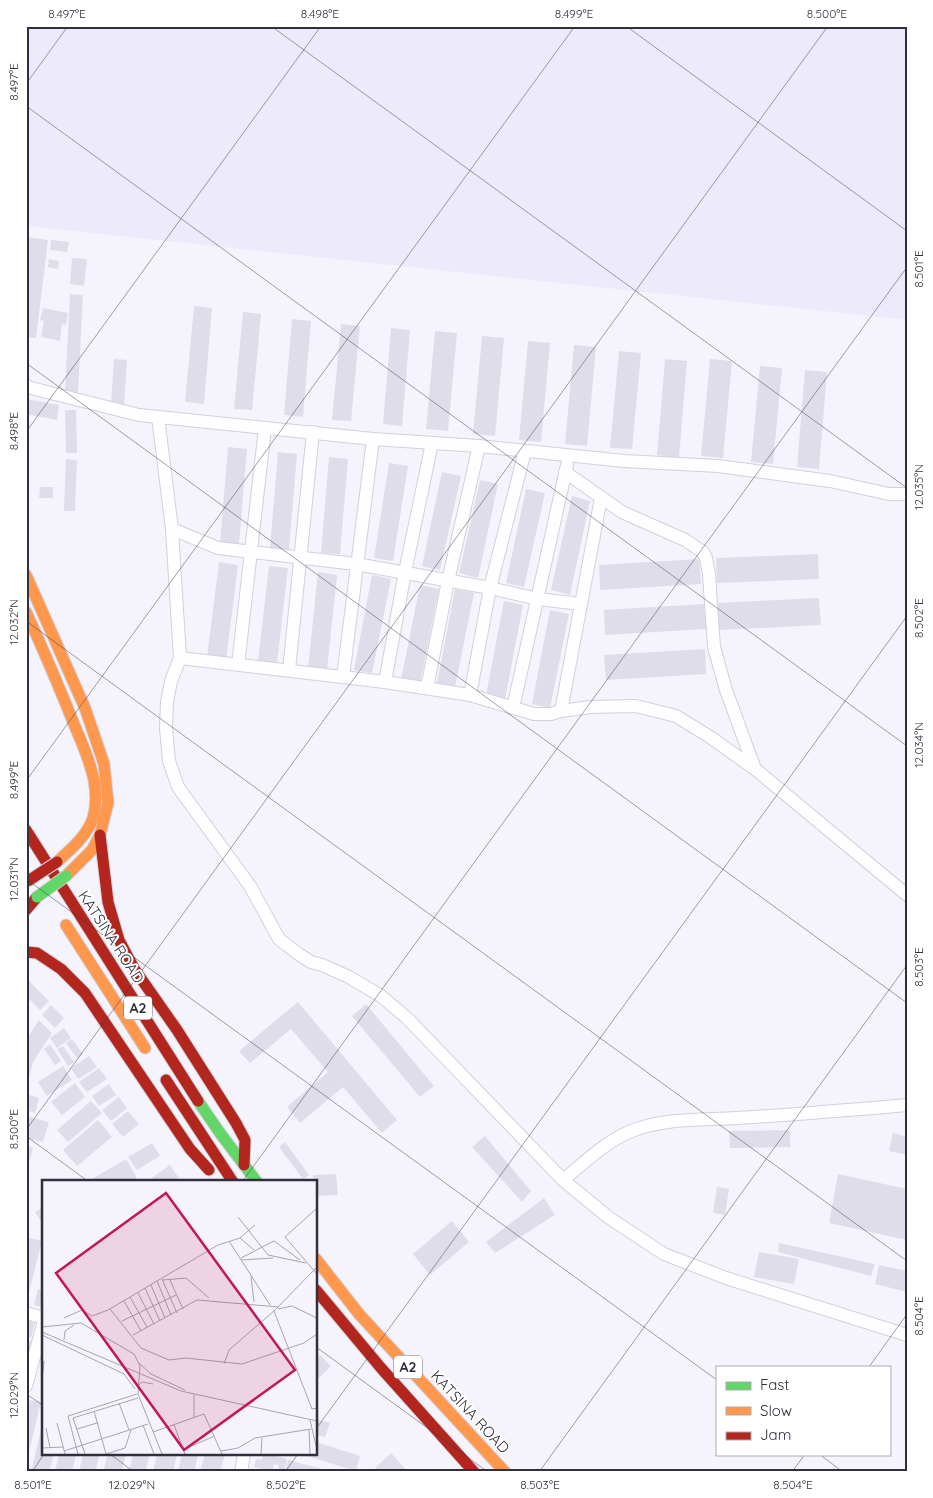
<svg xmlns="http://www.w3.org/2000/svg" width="933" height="1498" font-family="Quicksand,sans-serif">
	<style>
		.built { fill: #edeafb }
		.building { fill: #dfdde9 }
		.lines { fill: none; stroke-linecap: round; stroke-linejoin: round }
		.street-casing { stroke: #d2d0da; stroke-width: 14 }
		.fast-casing { stroke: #d2d0da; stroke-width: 13 }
		.slow-casing { stroke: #d2d0da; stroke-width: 13 }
		.jam-casing { stroke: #d2d0da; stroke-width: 13 }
		.street { stroke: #fefdff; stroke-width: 12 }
		.fast { stroke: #63d668; stroke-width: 11 }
		.slow { stroke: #ff974d; stroke-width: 11 }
		.jam { stroke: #b3261e; stroke-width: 11 }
		.fast-bridge-casing { stroke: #d2d0da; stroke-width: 13; stroke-linecap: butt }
		.jam-bridge-casing { stroke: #d2d0da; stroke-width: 13; stroke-linecap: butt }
		.fast-bridge { stroke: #63d668; stroke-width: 11 }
		.jam-bridge { stroke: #b3261e; stroke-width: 11 }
		.ticks { fill: none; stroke: #312f3c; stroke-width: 1; stroke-opacity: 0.45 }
		.labels { text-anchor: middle; stroke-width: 4; stroke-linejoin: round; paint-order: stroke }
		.shield { fill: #fff; stroke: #6f6d76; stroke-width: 1 }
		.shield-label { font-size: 14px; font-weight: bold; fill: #312f3c }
		.street-label { font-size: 15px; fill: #312f3c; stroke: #fff }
		.inset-road { fill: none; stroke: #a7a5af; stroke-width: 1 }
		.view { fill: #c2185b; fill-opacity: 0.15; stroke: #c2185b; stroke-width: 2.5 }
		.inset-edge { fill: none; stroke: #312f3c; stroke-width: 2.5 }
		.neatline { fill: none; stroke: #312f3c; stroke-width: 2 }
		.ticks-label { font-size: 12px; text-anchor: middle; fill: #312f3c }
	</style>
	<rect width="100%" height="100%" fill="#f5f4fc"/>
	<path class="built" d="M26 26H907V320L26 226Z"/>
	<g class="building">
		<path d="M26 237 48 240 36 338 26 337Z"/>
		<path d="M51 240 69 242 67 252 50 250Z"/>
		<path d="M72 258 87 259 84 286 70 284Z"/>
		<path d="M49 259 59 261 58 269 48 267Z"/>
		<path d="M70 294 83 295 78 392 65 391Z"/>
		<path d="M194 306 212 308 204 404 185 402Z"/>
		<path d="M43 308 68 313 66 325 62 324 60 341 41 337 44 321 40 320Z"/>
		<path d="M243 312 261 314 252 410 234 409Z"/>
		<path d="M292 319 311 321 303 417 284 415Z"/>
		<path d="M341 324 360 326 351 421 332 420Z"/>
		<path d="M391 328 410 330 402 426 383 424Z"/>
		<path d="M435 331 457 333 448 431 426 429Z"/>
		<path d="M482 336 504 338 495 436 473 434Z"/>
		<path d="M528 341 550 343 541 442 519 440Z"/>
		<path d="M574 345 596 347 587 446 565 444Z"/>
		<path d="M619 351 641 353 632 449 610 448Z"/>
		<path d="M114 359 127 360 124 406 111 405Z"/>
		<path d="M665 359 687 361 679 458 657 455Z"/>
		<path d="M710 359 732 361 723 458 701 456Z"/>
		<path d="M760 366 782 368 773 464 751 462Z"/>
		<path d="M805 370 827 372 819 469 797 467Z"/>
		<path d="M26 399 59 405 57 420 26 414Z"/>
		<path d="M65 410H76L77 453H66Z"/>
		<path d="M228 447 247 449 239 544 220 543Z"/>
		<path d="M278 452 297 454 289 550 270 548Z"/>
		<path d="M329 457 348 459 340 554 321 553Z"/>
		<path d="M66 459 77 460 75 511H64Z"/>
		<path d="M389 463 408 466 393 561 374 558Z"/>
		<path d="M442 472 461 476 440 570 422 566Z"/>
		<path d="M480 480 498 484 478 578 459 573Z"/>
		<path d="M40 487H53V498H39Z"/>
		<path d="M526 489 545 493 524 587 506 583Z"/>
		<path d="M572 496 590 501 570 595 551 590Z"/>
		<path d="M818 554 819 579 717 583 716 558Z"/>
		<path d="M699 559 701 584 600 590 599 565Z"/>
		<path d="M219 562 238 565 226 660 207 657Z"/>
		<path d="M269 566 288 568 277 663 258 661Z"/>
		<path d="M318 572 337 575 327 670 308 668Z"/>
		<path d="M372 575 391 579 372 673 354 670Z"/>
		<path d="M420 585 439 589 420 683 401 680Z"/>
		<path d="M455 589 474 593 455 687 437 683Z"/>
		<path d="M819 598 821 625 719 630 717 603Z"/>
		<path d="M504 601 523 605 505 699 486 695Z"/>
		<path d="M704 604 706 629 605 635 604 610Z"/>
		<path d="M550 610 569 614 550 708 532 704Z"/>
		<path d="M705 649 706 674 606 680 604 655Z"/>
		<path d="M26 978 49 1001 40 1010 26 996Z"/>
		<path d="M298 1002 397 1120 382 1133 343 1087 300 1123 287 1107 328 1072 291 1029 250 1063 239 1051Z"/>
		<path d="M366 1004 434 1086 420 1097 352 1016Z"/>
		<path d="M51 1005 64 1018 55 1028 42 1015Z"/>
		<path d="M39 1020 52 1033 33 1062 28 1081 26 1080V1040Z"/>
		<path d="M64 1028 71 1038 57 1048 50 1038Z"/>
		<path d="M72 1039 83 1054 77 1058 66 1043Z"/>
		<path d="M50 1044 61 1061 55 1065 44 1049Z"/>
		<path d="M63 1046 74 1062 68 1066 57 1049Z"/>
		<path d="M89 1056 97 1067 78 1079 71 1068Z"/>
		<path d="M63 1066 72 1080 47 1096 38 1082Z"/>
		<path d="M99 1068 107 1079 87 1092 79 1082Z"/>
		<path d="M75 1083 85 1097 62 1115 51 1102Z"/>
		<path d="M109 1084 116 1095 99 1106 92 1096Z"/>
		<path d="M26 1094 39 1098 35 1113 26 1110Z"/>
		<path d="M119 1097 127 1108 111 1121 102 1110Z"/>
		<path d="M91 1101 102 1113 68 1142 57 1130Z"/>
		<path d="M128 1111 139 1124 123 1137 112 1124Z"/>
		<path d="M26 1116 49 1122 43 1142 26 1138Z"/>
		<path d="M98 1120 112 1137 77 1166 63 1150Z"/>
		<path d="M790 1130V1147L730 1148 729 1131Z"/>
		<path d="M893 1133 907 1137V1155L889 1151Z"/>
		<path d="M485 1136 531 1191 522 1202 472 1147Z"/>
		<path d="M285 1142 309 1175 303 1179 279 1147Z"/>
		<path d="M152 1143 160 1156 137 1170 128 1157Z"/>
		<path d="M26 1146 33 1148 28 1166H26Z"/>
		<path d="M126 1159 137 1178 130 1182H87Z"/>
		<path d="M170 1165 179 1178 173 1182H146Z"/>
		<path d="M336 1174 338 1195 316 1196V1182H314L313 1175Z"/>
		<path d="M838 1174 907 1189V1240L829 1223Z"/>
		<path d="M717 1187 729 1189 725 1215 713 1213Z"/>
		<path d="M544 1198 555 1215 495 1253 486 1242Z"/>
		<path d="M44 1207V1226L35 1212Z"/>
		<path d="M452 1221 469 1242 430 1275 413 1254Z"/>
		<path d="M26 1237 42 1241 27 1300H26Z"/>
		<path d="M779 1243 875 1264 871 1276 778 1252Z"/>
		<path d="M759 1252 799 1259 794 1284 754 1277Z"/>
		<path d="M879 1265 907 1271V1292L875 1284Z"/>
		<path d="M38 1289 44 1291V1308L34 1305Z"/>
		<path d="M26 1320 35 1323 31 1338 26 1336Z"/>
		<path d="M26 1340 32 1342 27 1360H26Z"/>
		<path d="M320 1355 331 1366 316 1381V1359Z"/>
		<path d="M30 1400 41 1402 27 1460 26 1413Z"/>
		<path d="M316 1419 330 1423 325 1437 316 1435Z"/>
		<path d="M43 1422 44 1454H54L49 1472H31Z"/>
		<path d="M316 1442 360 1456 356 1471 303 1455 316 1454Z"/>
		<path d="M391 1453 408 1472H379L375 1468Z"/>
		<path d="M59 1454H76L72 1472H55Z"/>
		<path d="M83 1454H100L95 1472H79Z"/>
		<path d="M108 1454H126L122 1472H103Z"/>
		<path d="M133 1454H150L145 1472H129Z"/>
		<path d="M157 1454H177L173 1472H153Z"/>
		<path d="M182 1454H198L194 1472H178Z"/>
		<path d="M205 1454H225L220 1472H200Z"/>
		<path d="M263 1454H269L287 1459 284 1472H277L279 1466 274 1464 272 1472 254 1467 256 1459 262 1460Z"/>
		<path d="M288 1460 330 1471V1472H285Z"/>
	</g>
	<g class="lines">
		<g class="street-casing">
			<g id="street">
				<path d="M26 385 27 387 139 415 373 439 479 446 624 461 718 466 830 481 889 494H907"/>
				<path d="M158 417 172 529 180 658 171 681 167 702 166 728 169 761 178 787 250 886 279 939 297 953 311 962 322 965 349 977 381 996 407 1018 563 1180 608 1217 664 1254 726 1278 907 1335"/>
				<path d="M565 472 622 512 685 540 703 552 706 558 709 574 714 647 726 690 755 769"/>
				<path d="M172 529 218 548 356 564 490 588 538 599 581 604"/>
				<path d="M180 658 385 682 470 695 534 714H551L561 711 590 707 636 706 676 716 710 737 755 769 907 895"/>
				<path d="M238 665 265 428"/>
				<path d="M289 670 313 432"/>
				<path d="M343 677 373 439"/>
				<path d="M385 682 405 572 432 443"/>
				<path d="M427 688 448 581 479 446"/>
				<path d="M470 695 490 588 525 451"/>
				<path d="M513 708 567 465"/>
				<path d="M561 711 601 498"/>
				<path d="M563 1180C585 1162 607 1140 634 1130 667 1118 701 1120 736 1118 793 1115 850 1110 907 1105"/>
				<path d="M26 1313 44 1318"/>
				<path d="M26 1386 44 1321"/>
				<path d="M241 1472 244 1454"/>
			</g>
		</g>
		<g class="fast-casing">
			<path id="fast" d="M198 1101 220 1133 257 1182"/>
		</g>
		<g class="slow-casing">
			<g id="slow">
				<path d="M26 575 85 708 104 764 108 803 100 835 92 850 66 876"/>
				<path d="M26 612C44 651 60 689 76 729 83 745 90 762 94 780 96 792 97 805 93 818 87 836 71 849 57 862"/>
				<path d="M66 925 145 1048"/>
				<path d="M316 1259 359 1314 505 1472"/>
			</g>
		</g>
		<g class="jam-casing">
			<g id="jam">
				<path d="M26 830 198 1101"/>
				<path d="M100 835 108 902 119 940 135 970 177 1030 236 1123 245 1140 244 1165"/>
				<path d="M26 910 37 897"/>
				<path d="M26 952 37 953 61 969 85 993 190 1149 209 1170"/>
				<path d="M166 1080 233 1182"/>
				<path d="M316 1290 381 1368 474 1472"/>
			</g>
		</g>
		<use href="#street" class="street"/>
		<use href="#fast" class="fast"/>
		<use href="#slow" class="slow"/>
		<use href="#jam" class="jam"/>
		<g class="fast-bridge-casing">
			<path id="fast-bridge" d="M37 897 66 876"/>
		</g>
		<g class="jam-bridge-casing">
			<path id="jam-bridge" d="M28 881 57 862"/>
		</g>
		<use href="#fast-bridge" class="fast-bridge"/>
		<use href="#jam-bridge" class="jam-bridge"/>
	</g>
	<path class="ticks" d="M271 26 907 488M626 26 907 231M26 84 68 26M26 106 907 746M26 363 907 1003M26 432 321 26M26 621 907 1261M26 781 575 26M26 879 717 1380M26 1130 828 26M26 1136 89 1182M242 1182 907 267M316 1347 488 1472M869 1367 907 1314M26 1394 44 1406M316 1429 907 616M110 1454 134 1472M819 1454 843 1472M32 1472 44 1454M285 1472 298 1454M539 1472 907 965M792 1472 805 1454"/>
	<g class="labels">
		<g class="shield">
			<rect x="124" y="996.5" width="28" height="23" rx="4"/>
			<rect x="394" y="1355.5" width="28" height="23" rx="4"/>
		</g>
		<g class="shield-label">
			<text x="138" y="1013">A2</text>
			<text x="408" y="1372">A2</text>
		</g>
		<g class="street-label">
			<text transform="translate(111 937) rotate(57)" y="5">KATSINA ROAD</text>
			<text transform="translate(470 1412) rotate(47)" y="5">KATSINA ROAD</text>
		</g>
	</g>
	<g transform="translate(42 1180)">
		<rect width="275" height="275" fill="#f5f4fc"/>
		<path class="inset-road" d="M275 28 243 57 275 94M196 37 226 75 264 83M198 58 212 70M187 61 228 125M199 78 232 61 258 80M199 80 231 78M209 96 212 122M120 99 135 133M121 100 144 98 167 118M128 100 141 129M115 101 129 135M109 105 123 138M103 108 118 141M96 113 112 144M88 117 105 147M82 121 99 151M68 129 99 168 127 180 144 178 200 184 262 163 275 154M236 129 250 126 275 138M232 131 270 229 275 228M22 138 40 130 50 136 66 130 176 65 198 58 213 45M80 141 134 115M0 147 39 143 92 174 98 186 96 214 120 274M0 152 139 211 275 241M0 155 82 194 93 209M91 155 155 120 237 127M22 160 23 151 32 145M97 183 109 194 143 210M182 184 187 170 232 131 275 87M0 200 2 181M95 207 100 202 111 204M152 215V237M77 223 87 250M52 231 64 274M268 240 275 270M15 243 23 274M101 245 112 274M132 245 143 274M4 248 8 268M35 249 55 243M267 250 268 274M111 252 162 234 180 274M0 268 21 267M142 269 173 256M22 271 106 244M179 271 196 268 213 258 269 249M36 274 26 236 95 214M43 274 31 238 96 218M64 274 83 268 89 250M219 274 220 258"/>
		<path class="view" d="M124 13 253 190 142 270 14 93Z"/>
		<rect width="275" height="275" class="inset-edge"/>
	</g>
	<rect width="933" height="1498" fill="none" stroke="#ffffff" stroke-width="55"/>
	<rect x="716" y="1366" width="175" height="90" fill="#ffffff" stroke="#adacb1"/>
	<rect x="726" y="1382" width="25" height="8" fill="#63d668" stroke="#adacb1"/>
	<text x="760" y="1390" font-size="15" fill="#312f3c">Fast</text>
	<rect x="726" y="1407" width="25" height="8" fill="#ff974d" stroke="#adacb1"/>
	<text x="760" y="1416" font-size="15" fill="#312f3c">Slow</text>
	<rect x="726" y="1432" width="25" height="8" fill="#b3261e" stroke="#adacb1"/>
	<text x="760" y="1440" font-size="15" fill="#312f3c">Jam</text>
	<rect x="28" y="28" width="878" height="1442" class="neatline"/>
	<g class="ticks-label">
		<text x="67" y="18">8.497°E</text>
		<text x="320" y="18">8.498°E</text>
		<text x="574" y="18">8.499°E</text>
		<text x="827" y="18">8.500°E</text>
		<text transform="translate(14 82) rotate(-90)" y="4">8.497°E</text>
		<text transform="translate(919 269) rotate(-90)" y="4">8.501°E</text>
		<text transform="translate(14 431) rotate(-90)" y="4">8.498°E</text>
		<text transform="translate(919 487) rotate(-90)" y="4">12.035°N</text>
		<text transform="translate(919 618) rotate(-90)" y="4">8.502°E</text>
		<text transform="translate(14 622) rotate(-90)" y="4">12.032°N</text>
		<text transform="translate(919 745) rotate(-90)" y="4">12.034°N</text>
		<text transform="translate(14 780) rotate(-90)" y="4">8.499°E</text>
		<text transform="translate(14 879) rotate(-90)" y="4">12.031°N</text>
		<text transform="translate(919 967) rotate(-90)" y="4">8.503°E</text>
		<text transform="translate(14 1129) rotate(-90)" y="4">8.500°E</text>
		<text transform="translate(919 1316) rotate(-90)" y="4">8.504°E</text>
		<text transform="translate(14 1395) rotate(-90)" y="4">12.029°N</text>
		<text x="33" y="1489">8.501°E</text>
		<text x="132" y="1489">12.029°N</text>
		<text x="286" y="1489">8.502°E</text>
		<text x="540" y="1489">8.503°E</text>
		<text x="793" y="1489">8.504°E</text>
	</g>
</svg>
